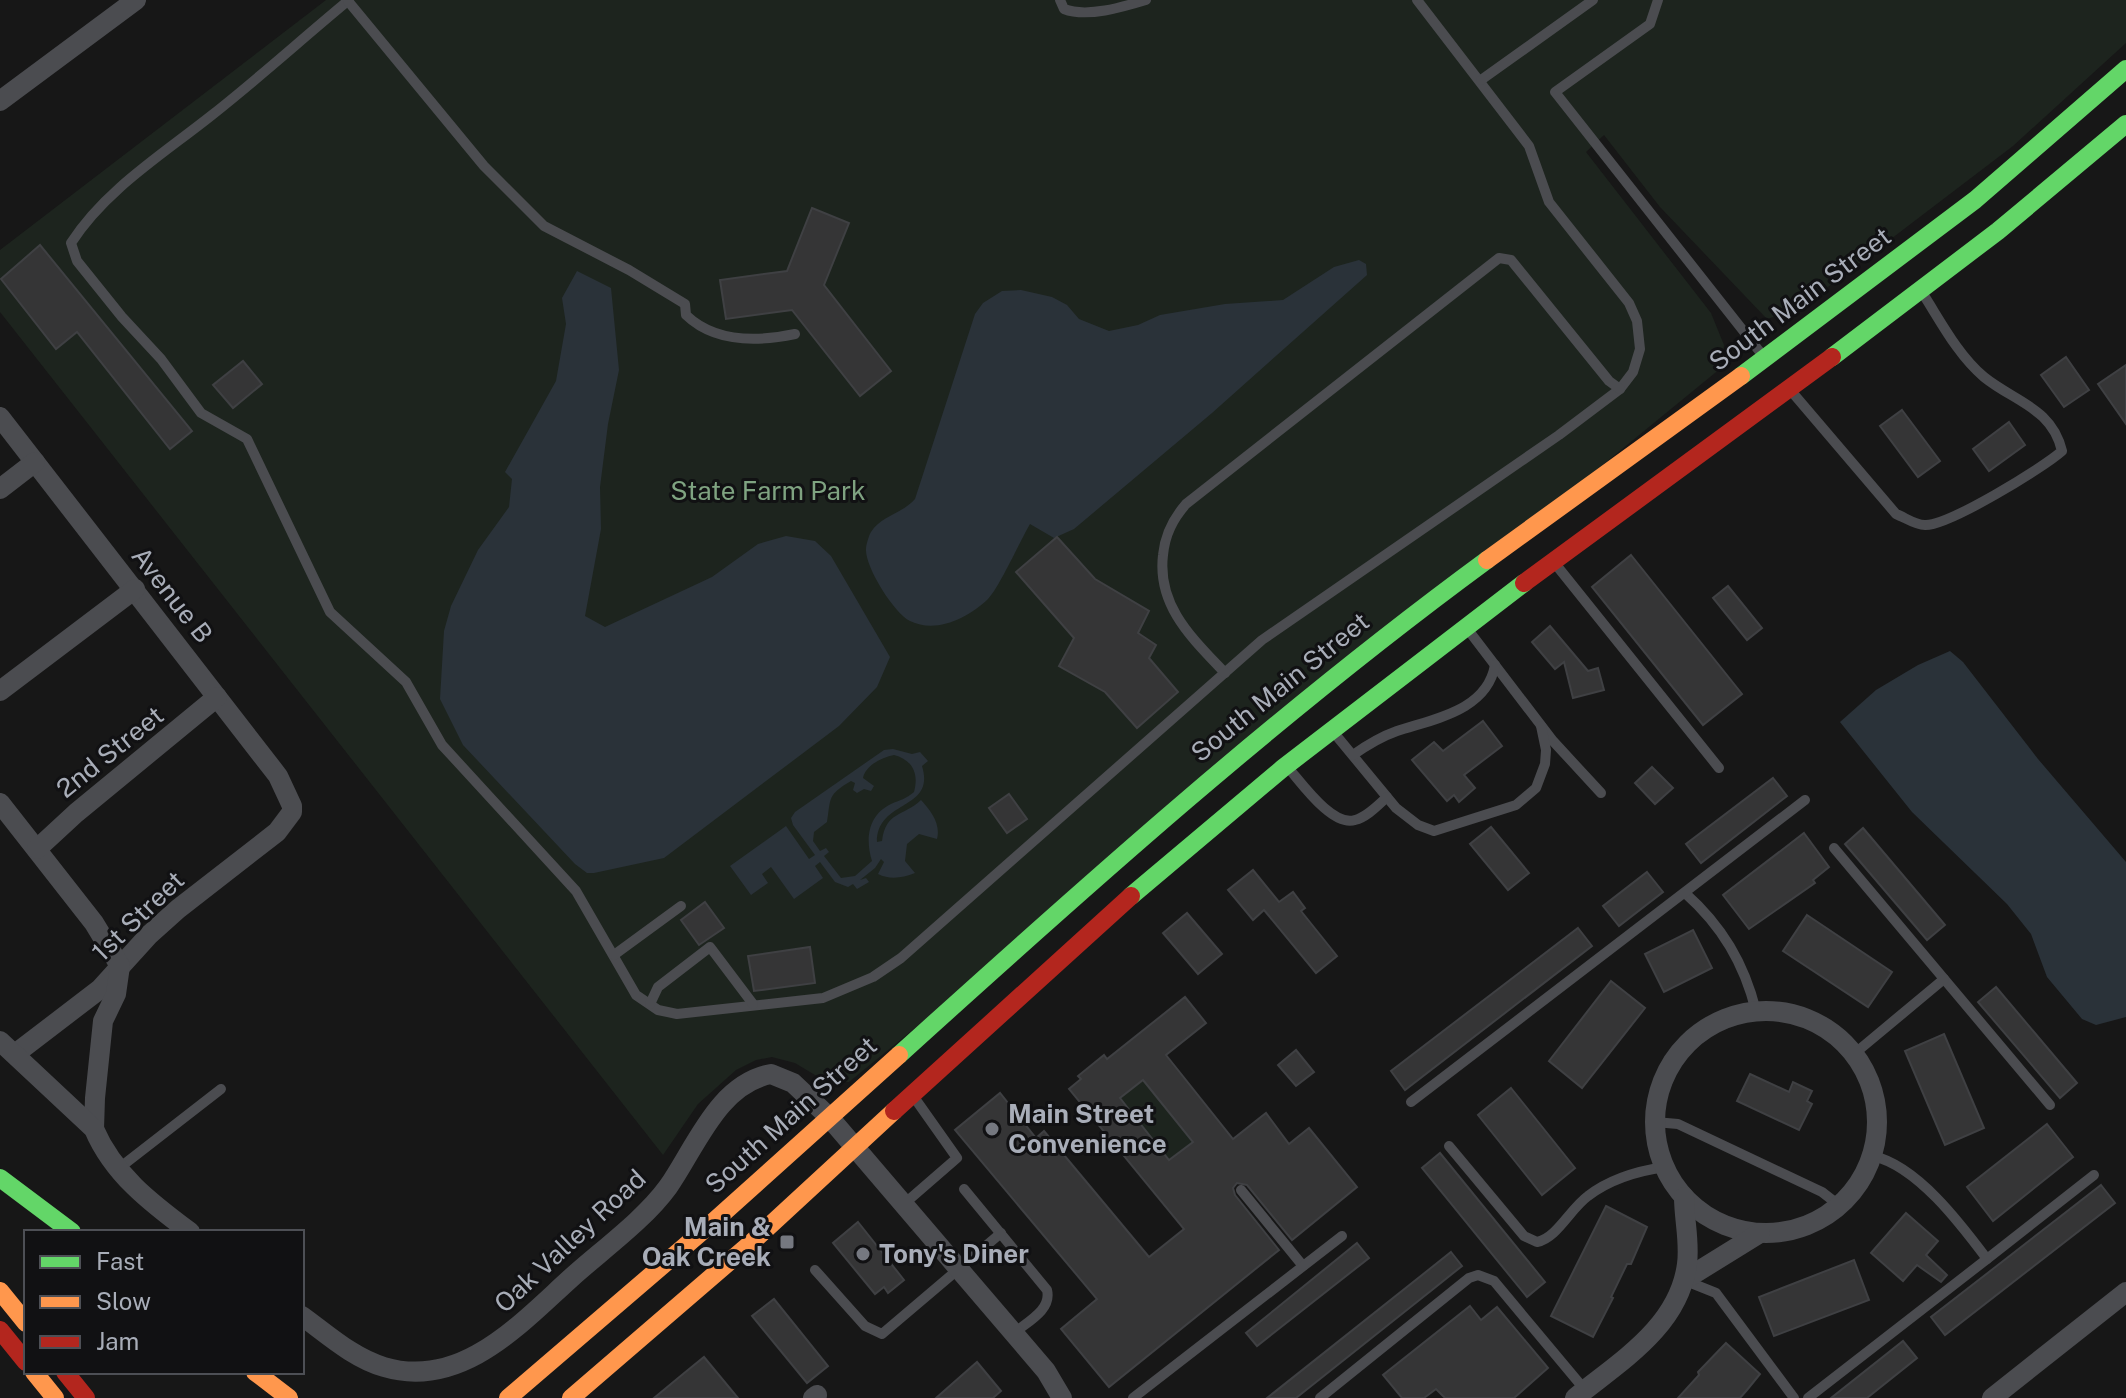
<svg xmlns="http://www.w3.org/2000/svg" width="2126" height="1398" font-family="'Public Sans',sans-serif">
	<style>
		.green { fill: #1d241e }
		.water { fill: #2a3239; fill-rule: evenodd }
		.building { fill: #353536; stroke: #3f4043; stroke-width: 2; fill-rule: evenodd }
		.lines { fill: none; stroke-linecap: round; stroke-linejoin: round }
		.lane { stroke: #4b4c50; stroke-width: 10 }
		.street { stroke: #4b4c50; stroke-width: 20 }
		.fast { stroke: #63d668; stroke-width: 18 }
		.slow { stroke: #ff974d; stroke-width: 18 }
		.jam { stroke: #b3261e; stroke-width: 18 }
		.poi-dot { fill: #757880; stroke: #111113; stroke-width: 3 }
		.labels { text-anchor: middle; stroke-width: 6; stroke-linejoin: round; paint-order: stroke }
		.street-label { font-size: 26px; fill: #a8adb8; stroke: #111113 }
		.park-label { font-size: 26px; fill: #7fa381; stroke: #111113 }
		.poi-label { font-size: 26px; font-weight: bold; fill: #a8adb8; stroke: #111113; text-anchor: start }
	</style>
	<rect width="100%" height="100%" fill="#171717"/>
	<g class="green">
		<path d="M326 0H2126V43L2013 146 1799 309 1767 319 1660 207 1604 135 1586 152 1711 313 1724 345 1721 368 849 1082 825 1081 795 1063 772 1057 756 1060 736 1070 698 1104 663 1155 0 312V250Z"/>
		<path d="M1143 1080 1193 1142 1169 1160 1120 1098Z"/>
	</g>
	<g class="water">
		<path d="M1359 260 1366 264 1367 275 1212 413 1074 529 1054 538 1030 524C1020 541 999 588 988 599 968 618 936 634 910 621 894 613 865 567 866 549 866 545 869 535 871 532 881 516 903 513 915 499L975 314 983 303 1002 291 1021 290 1052 297 1067 305 1079 319 1109 331 1138 325 1160 315 1225 304 1283 300 1334 267Z"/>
		<path d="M577 271 611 288 619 370 608 424 600 487 601 529 585 616 605 627 712 577 758 544 786 536 815 541 831 556 890 657 877 687 839 726 664 858 594 873H587L575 864 463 745 440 699 444 631 451 606 478 550 509 507 512 479 505 472 556 381 566 324 562 298Z"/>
		<path d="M1950 651 1963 662 2038 759 2126 862V1017L2096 1025 2082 1019 2047 977 2031 934 2007 904 1912 812 1840 722 1876 690 1918 665Z"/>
		<path d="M893 749 912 754 920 752 928 761 922 766C936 811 877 799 877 842L882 841C886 811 903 817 921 800 931 811 941 824 937 839L919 834 907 844 905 861 915 873C902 878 890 880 878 874L884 862 881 859 875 868 860 880 866 878 869 882 857 889 853 884 848 887 835 882 820 862 815 866 823 878 794 899 771 867 762 874 768 883 751 895 730 866 786 826 809 859 815 855 793 825 791 818 795 812 884 750ZM894 755C913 760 919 774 914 792 906 799 900 800 891 804 868 815 865 839 872 861L855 876 841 878 824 856 829 852 826 848 820 851 813 841 814 832 827 822C831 798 827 795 851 781L855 783 853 790 857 793 864 789 871 791 874 786 863 778C865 766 882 757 894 755Z"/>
	</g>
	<g class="building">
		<path d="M812 208 849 223 824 285 891 371 860 396 792 310 726 319 720 280 787 271Z"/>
		<path d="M40 245 192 431 170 449 77 332 56 349 1 279Z"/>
		<path d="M2066 357 2089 390 2064 407 2041 375Z"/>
		<path d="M243 361 262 384 233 408 213 385Z"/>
		<path d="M2126 365V424L2098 384Z"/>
		<path d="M1902 410 1940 461 1918 477 1880 426Z"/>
		<path d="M2009 422 2025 445 1989 471 1973 449Z"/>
		<path d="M1057 537 1095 579 1149 611 1138 633 1156 645 1149 658 1178 692 1137 728 1105 692 1059 666 1074 638 1016 572Z"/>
		<path d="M1631 555 1742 694 1703 725 1592 587Z"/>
		<path d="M1728 586 1762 628 1747 640 1713 598Z"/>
		<path d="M1550 626 1588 671 1598 668 1604 690 1573 698 1564 662 1555 669 1532 642Z"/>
		<path d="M1483 721 1502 746 1464 775 1475 788 1459 802 1454 795 1447 801 1412 760 1434 742 1443 751Z"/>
		<path d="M1652 767 1673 788 1655 804 1635 783Z"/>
		<path d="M1773 778 1787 796 1701 863 1686 844Z"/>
		<path d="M1009 794 1027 819 1007 833 989 808Z"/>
		<path d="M1491 827 1529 873 1508 890 1470 844Z"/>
		<path d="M1863 828 1945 925 1927 940 1845 844Z"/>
		<path d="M1804 833 1829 867 1813 880 1815 883 1749 929 1723 895Z"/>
		<path d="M1253 870 1279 902 1293 892 1305 908 1301 911 1337 956 1316 973 1264 910 1253 920 1228 890Z"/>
		<path d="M1647 872 1663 892 1619 926 1603 906Z"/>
		<path d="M705 902 724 928 699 945 681 920Z"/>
		<path d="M1187 913 1222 954 1198 974 1163 933Z"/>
		<path d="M1807 915 1892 972 1868 1007 1783 951Z"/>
		<path d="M1578 928 1592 946 1405 1090 1391 1071Z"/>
		<path d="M1693 930 1712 968 1664 992 1645 954Z"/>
		<path d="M810 947 815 983 754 991 748 956Z"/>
		<path d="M1611 981 1645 1008 1582 1088 1549 1061Z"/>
		<path d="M1996 987 2077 1083 2060 1098 1978 1002Z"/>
		<path d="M1185 997 1206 1023 1166 1055 1233 1139 1266 1113 1289 1144 1309 1128 1357 1187 1292 1240 1247 1185 1237 1183 1233 1188 1235 1195 1279 1250 1109 1387 1061 1329 1097 1299 955 1130 1000 1093 1036 1138 1044 1131 1149 1257 1184 1229 1069 1089 1081 1079 1078 1076 1104 1055 1107 1059ZM1143 1080 1193 1142 1169 1160 1120 1098Z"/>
		<path d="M1944 1034 1984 1128 1945 1145 1905 1051Z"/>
		<path d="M1296 1050 1314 1072 1296 1086 1278 1065Z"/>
		<path d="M1750 1074 1789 1092 1793 1082 1812 1091 1807 1101 1812 1104 1799 1130 1737 1101Z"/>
		<path d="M1511 1088 1575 1168 1542 1195 1478 1115Z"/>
		<path d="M2047 1124 2073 1157 1993 1221 1967 1187Z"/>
		<path d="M1440 1153 1545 1282 1527 1297 1422 1168Z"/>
		<path d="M2101 1185 2115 1203 1945 1335 1931 1317Z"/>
		<path d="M1606 1206 1647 1227 1631 1264H1627L1611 1297 1613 1298 1593 1337 1551 1316Z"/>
		<path d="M1906 1213 1938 1241 1926 1255 1947 1275 1941 1282 1917 1265 1903 1281 1871 1253Z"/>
		<path d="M858 1222 904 1280 888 1293 884 1287 875 1294 833 1243Z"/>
		<path d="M1357 1243 1369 1258 1257 1346 1246 1333Z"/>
		<path d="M1451 1252 1462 1266 1432 1290 1296 1398H1267Z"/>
		<path d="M1854 1260 1869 1300 1774 1336 1759 1297Z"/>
		<path d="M774 1299 828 1366 807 1383 752 1316Z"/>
		<path d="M1470 1306 1481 1320 1497 1307 1548 1368 1514 1398H1445L1436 1389 1424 1398H1402L1383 1375Z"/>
		<path d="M1903 1341 1917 1358 1867 1398H1831Z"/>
		<path d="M1726 1343 1760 1374 1747 1390 1740 1398H1678L1699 1375 1698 1372Z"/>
		<path d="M704 1357 738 1398H654L683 1374Z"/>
		<path d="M977 1362 1001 1391 993 1398H936Z"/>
	</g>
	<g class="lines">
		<g class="lane">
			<path d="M349 0C303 38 259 78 212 115 163 154 105 190 71 243L77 261 122 317 161 359 201 413 247 439 330 612 406 682 442 745 576 891 636 995 658 1010 677 1014 823 998 873 977 901 958 1262 640 1559 435 1620 389 1633 372 1640 349 1637 321 1629 303 1549 202 1529 146 1417 0"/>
			<path d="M1060 0 1064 9C1087 18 1123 7 1146 0"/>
			<path d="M1658 0 1650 24 1555 92 1760 352"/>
			<path d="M348 1 484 166 544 226 629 270 685 304 686 315C715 343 757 342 795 334"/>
			<path d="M1481 80 1593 0"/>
			<path d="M1792 392 1896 514C1906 518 1915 525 1925 525 1948 526 2043 468 2062 451 2052 408 2015 402 1984 377 1959 356 1942 324 1925 297"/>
			<path d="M1557 566 1719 768"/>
			<path d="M1469 631 1553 741 1601 793"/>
			<path d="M1225 673C1192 638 1157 606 1163 555 1165 534 1173 519 1186 504L1499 258 1511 260 1609 381 1620 389"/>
			<path d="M1335 734 1396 808 1418 825 1434 831 1516 805 1536 788 1545 764 1546 750 1541 726"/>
			<path d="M1353 755C1367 745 1380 737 1397 731 1433 719 1487 711 1495 665"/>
			<path d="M1290 770C1303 785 1333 827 1355 820 1367 817 1378 805 1387 797"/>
			<path d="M1834 848 2050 1105"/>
			<path d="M1685 893C1722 926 1744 963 1756 1011"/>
			<path d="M614 955 681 906"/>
			<path d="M650 1004 658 987 710 947 753 1004"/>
			<path d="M1854 1054 1944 979"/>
			<path d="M1411 1102 1805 800"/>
			<path d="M1655 1122 1678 1124 1822 1192 1840 1206"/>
			<path d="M1449 1146 1524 1236 1537 1242C1557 1238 1570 1209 1588 1196 1610 1179 1637 1171 1665 1167"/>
			<path d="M1873 1156C1917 1166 1960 1223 1987 1259L2094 1175"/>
			<path d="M118 1169 221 1089"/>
			<path d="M964 1189 1047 1290C1052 1310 1027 1322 1014 1333"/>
			<path d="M1241 1190 1303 1266"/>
			<path d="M904 1204 957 1158 916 1100"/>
			<path d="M815 1270 865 1326 882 1334 1001 1233"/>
			<path d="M1686 1281 1716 1293 1794 1398"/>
			<path d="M1133 1398 1342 1236"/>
			<path d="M1320 1398 1469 1278 1478 1275 1494 1281 1585 1390"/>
			<path d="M1808 1398 1987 1259"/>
		</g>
		<g class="street">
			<path d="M0 101 136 0"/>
			<path d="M0 417 278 776 292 806V812L277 832 178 909 149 935 100 989 15 1054"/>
			<path d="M0 489 35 462"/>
			<path d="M0 691 135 589"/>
			<path d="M0 803 94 923 120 966 116 994 103 1021 95 1098 94 1129"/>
			<path d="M37 849 76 813 217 697"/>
			<circle cx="1766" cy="1122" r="111"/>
			<path d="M0 1041 94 1129C113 1174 151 1203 190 1232"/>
			<path d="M1684 1280 1760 1233"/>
			<path d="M302 1316C327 1334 353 1358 384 1367 461 1390 520 1324 571 1278 602 1250 644 1220 668 1187 696 1147 718 1084 771 1074L793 1083 829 1117 1046 1371 1062 1398"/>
			<path d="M813 1398 817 1395"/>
			<path d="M1575 1398C1619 1362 1679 1327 1687 1264 1690 1242 1684 1219 1684 1197"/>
			<path d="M1992 1398 2126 1292"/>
		</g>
		<g class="fast">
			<path d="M1832 357 1998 231 2126 124"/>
			<path d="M1741 376 1975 200 2126 69"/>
			<path d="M1131 896 1283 768 1524 583"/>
			<path d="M899 1055C1089 883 1280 712 1487 560"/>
			<path d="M0 1178 72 1232"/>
		</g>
		<g class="slow">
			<path d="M1487 560 1741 376"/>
			<path d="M0 1291 26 1323"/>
			<path d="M34 1372 55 1398"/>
			<path d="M255 1372 289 1398"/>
			<path d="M508 1398 712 1223 899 1055"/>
			<path d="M571 1398 751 1243 894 1111"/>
		</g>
		<g class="jam">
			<path d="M1524 583 1832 357"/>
			<path d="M894 1111 1131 896"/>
			<path d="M0 1330 26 1362"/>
			<path d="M65 1372 86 1398"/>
		</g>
	</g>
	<g class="poi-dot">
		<circle cx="992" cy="1129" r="8"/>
		<rect x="779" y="1234" width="16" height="16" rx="4"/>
		<circle cx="863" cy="1254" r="8"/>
	</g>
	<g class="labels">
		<g class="street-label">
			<text transform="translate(1800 299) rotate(-37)" y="9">South Main Street</text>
			<text transform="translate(172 595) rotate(52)" y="9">Avenue B</text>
			<text transform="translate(1280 687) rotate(-39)" y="9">South Main Street</text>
			<text transform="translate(110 752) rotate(-39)" y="9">2nd Street</text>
			<text transform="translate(138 916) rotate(-44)" y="9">1st Street</text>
			<text transform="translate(791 1115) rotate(-42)" y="9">South Main Street</text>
			<text transform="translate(570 1241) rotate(-43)" y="9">Oak Valley Road</text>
		</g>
		<g class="park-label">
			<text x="768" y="500">State Farm Park</text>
		</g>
		<g class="poi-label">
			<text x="1008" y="1123">Main Street<tspan x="1008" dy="30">Convenience</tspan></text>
			<text x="771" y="1236" text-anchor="end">Main &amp;<tspan x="771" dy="30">Oak Creek</tspan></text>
			<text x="879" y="1263">Tony's Diner</text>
		</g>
	</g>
	<rect x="24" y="1230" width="280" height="144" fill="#111113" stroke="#4d4f55" stroke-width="2"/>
	<rect x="40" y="1256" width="40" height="12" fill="#63d668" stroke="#4d4f55" stroke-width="2"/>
	<text x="96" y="1270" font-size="24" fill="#a8adb8">Fast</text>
	<rect x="40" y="1296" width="40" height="12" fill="#ff974d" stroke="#4d4f55" stroke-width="2"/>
	<text x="96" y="1310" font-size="24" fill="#a8adb8">Slow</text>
	<rect x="40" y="1336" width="40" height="12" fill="#b3261e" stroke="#4d4f55" stroke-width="2"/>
	<text x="96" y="1350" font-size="24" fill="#a8adb8">Jam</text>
</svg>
